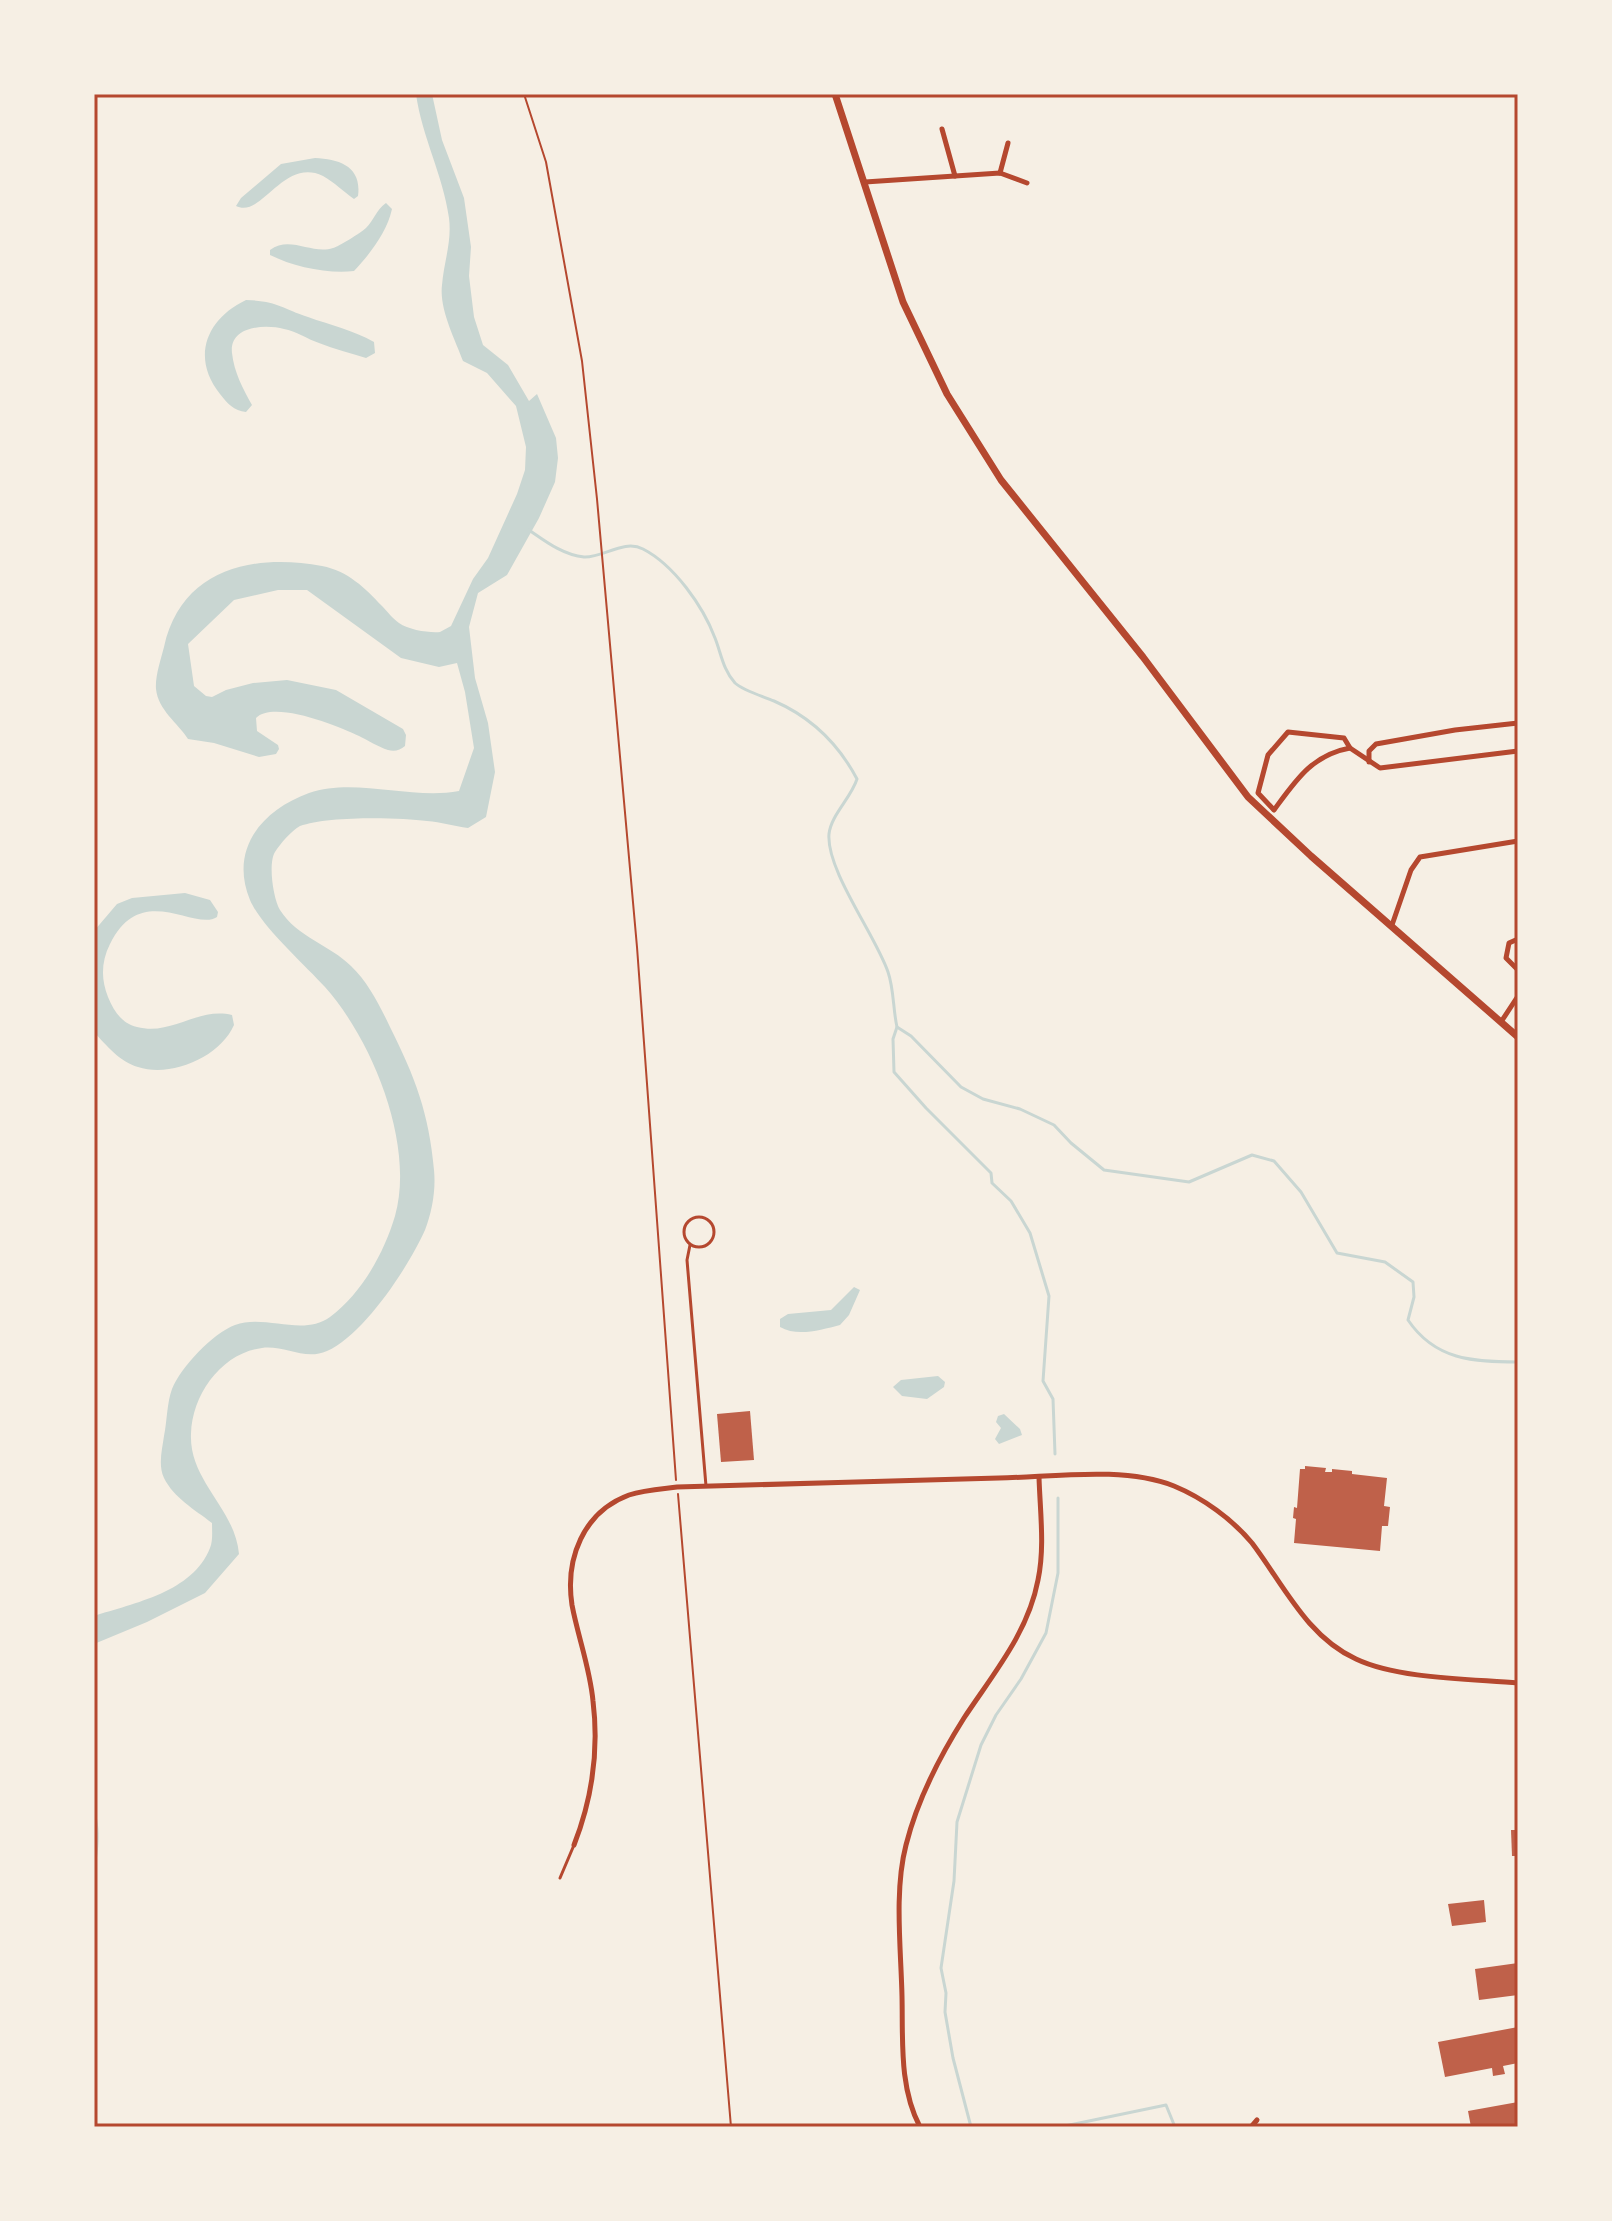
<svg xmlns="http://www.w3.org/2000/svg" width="1612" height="2221" font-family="Quicksand,sans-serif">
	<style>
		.water { fill: #c9d6d2 }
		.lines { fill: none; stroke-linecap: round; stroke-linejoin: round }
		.stream { stroke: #c9d6d2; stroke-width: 3 }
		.building { fill: #bf614a }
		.path { stroke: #b5482f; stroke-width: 2 }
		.service { stroke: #b5482f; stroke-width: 3 }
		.minor { stroke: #b5482f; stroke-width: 5 }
		.tertiary { stroke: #b5482f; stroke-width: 7 }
		.neatline { fill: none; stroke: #b5482f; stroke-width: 3 }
	</style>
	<rect width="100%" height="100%" fill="#f6efe4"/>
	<g class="water">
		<path d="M416 94H432L442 140 464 198 471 247 469 276 474 317 483 345 508 365 529 401 537 394 556 438 558 458 555 482 539 518 507 575 478 593 469 627 475 678 488 723 495 772 486 817 468 828C454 826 441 822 427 821 398 817 326 816 300 826 292 830 280 844 275 852 268 863 273 898 280 910 297 937 330 945 351 966 368 982 380 1006 390 1027 415 1077 429 1113 434 1170 436 1190 432 1212 425 1230 409 1266 364 1335 327 1351 305 1361 284 1345 262 1348 222 1353 192 1394 191 1434 189 1481 235 1508 239 1554L205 1593 147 1622 94 1644V1616C134 1603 193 1592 210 1548 213 1541 212 1531 212 1523 194 1509 174 1498 164 1478 158 1465 162 1450 164 1436 167 1421 167 1402 172 1389 181 1367 213 1333 235 1325 265 1314 303 1337 330 1317 362 1293 384 1253 395 1216 415 1145 373 1041 325 987 304 964 261 926 250 900 229 849 262 810 309 793 355 777 411 800 459 791L474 748 465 692 457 663 439 667 401 658 307 590H278L234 600 188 644 194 686 206 696 212 697 226 690 253 683 287 680 336 690 403 729 406 735 405 746C400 750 395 752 388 750 378 747 368 740 359 736 338 726 274 700 256 718L257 731 278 745 279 749 276 754 259 757 214 743 188 739C178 723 158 710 156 689 155 676 161 659 164 647 181 569 253 553 322 566 348 571 365 588 382 606 387 611 393 619 399 623 409 630 429 633 440 632L451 626 473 579 488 558 517 494 525 470 526 447 516 406 487 373 463 361C455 339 439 309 442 285 444 261 452 242 449 218 443 175 422 137 416 94Z"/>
		<path d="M315 158C340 159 362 167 358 196L354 199C344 192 334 182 323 176 283 157 262 219 236 206L241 198 281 164Z"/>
		<path d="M386 203 392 209C387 232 370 254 354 271 328 274 294 267 270 255V250C290 235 312 255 333 248 338 247 362 232 366 228 374 220 376 210 386 203Z"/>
		<path d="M246 300C278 301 281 308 308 317 330 325 353 330 374 342L375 353 366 358C351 353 334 349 319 343 307 339 296 331 284 329 265 324 229 326 232 353 234 372 243 389 252 405L246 412C234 411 227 403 220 394 191 358 206 319 246 300Z"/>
		<path d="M185 893 210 900 218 912 217 917C195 932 141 880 110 944 101 962 101 979 108 997 114 1011 121 1023 137 1027 172 1036 197 1007 232 1015L234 1025C220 1057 171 1078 138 1067 120 1062 106 1045 94 1032V931L117 904 132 898Z"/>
		<path d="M854 1287 860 1290 849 1315 840 1325C821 1330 797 1337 780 1327V1319L788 1314 831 1310Z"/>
		<path d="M938 1376 945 1382 944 1387 927 1399 902 1396 893 1387 901 1380Z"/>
		<path d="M1004 1414 1020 1429 1022 1435 999 1444 995 1439 1001 1428 996 1422 998 1416Z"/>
		<path d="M94 1807C102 1831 98 1853 94 1878Z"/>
	</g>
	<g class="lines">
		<g class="stream">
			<path d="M529 530C545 541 563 555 584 557 603 558 624 539 643 549 674 565 703 606 715 638 721 653 723 670 735 683 744 691 762 696 774 701 811 717 838 743 857 779 851 798 831 815 829 834 826 870 876 936 888 972 894 989 893 1010 897 1027L911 1036 961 1087 983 1099 1020 1109 1054 1125 1071 1143 1104 1170 1189 1182 1252 1155 1274 1161 1301 1192 1337 1253 1385 1262 1413 1282 1414 1297 1408 1320C1435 1360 1473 1362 1518 1362"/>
			<path d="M897 1027 893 1039 894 1072 926 1108 991 1173 992 1183 1011 1201 1030 1233 1049 1296 1043 1381 1053 1399 1055 1454"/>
			<path d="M971 2127 953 2058 945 2012 946 1993 941 1968 954 1881 957 1822 981 1745 996 1715 1021 1679 1046 1633 1058 1573V1498"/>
			<path d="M1060 2127 1166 2105 1175 2127"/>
		</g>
	</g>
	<g class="building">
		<path d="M750 1411 754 1460 721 1462 717 1414Z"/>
		<path d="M1305 1466 1326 1468 1325 1472H1332V1469L1352 1471V1474L1387 1478 1384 1506 1390 1507 1388 1526H1382L1380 1551 1294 1543 1296 1519 1293 1518 1294 1507 1297 1508 1300 1469H1305Z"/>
		<path d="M1511 1830H1518V1856H1512Z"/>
		<path d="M1484 1900 1486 1922 1452 1926 1448 1904Z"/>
		<path d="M1518 1963V1995L1479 2000 1475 1969Z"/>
		<path d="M1518 2027V2063L1503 2066 1505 2074 1493 2076 1492 2068 1445 2077 1438 2042Z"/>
		<path d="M1518 2102V2127H1471L1468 2111Z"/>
	</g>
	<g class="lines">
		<g class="path">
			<path d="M524 94 546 162 582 361 597 499 637 947 676 1480"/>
			<path d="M678 1494 731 2127"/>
		</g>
		<g class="service">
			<circle cx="699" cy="1232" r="15"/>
			<path d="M690 1245 687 1260 706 1486"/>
			<path d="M560 1878 574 1845"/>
		</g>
		<g class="minor">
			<path d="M942 129 955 176"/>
			<path d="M1000 173 1008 143"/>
			<path d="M865 182 1000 173 1027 183"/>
			<path d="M1288 732 1344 738 1350 748C1312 755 1296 780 1274 810L1258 793 1268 755Z"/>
			<path d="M1350 748 1380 768 1518 751"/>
			<path d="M1369 762V751L1376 744 1455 730 1518 723"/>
			<path d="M1392 925 1411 870 1420 857 1518 841"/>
			<path d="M1518 939 1509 943 1506 958 1518 970"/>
			<path d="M1501 1022 1518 996"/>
			<path d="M574 1845C592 1799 599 1750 593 1701 590 1668 578 1637 572 1605 565 1559 583 1512 629 1495 644 1490 661 1489 677 1487 784 1484 892 1481 999 1478 1053 1477 1123 1466 1174 1486 1203 1498 1232 1519 1252 1543 1283 1584 1307 1637 1356 1659 1398 1679 1471 1679 1518 1683"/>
			<path d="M920 2127C899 2087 903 2040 902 1996 901 1949 894 1891 906 1845 917 1801 940 1756 964 1718 993 1674 1028 1633 1038 1580 1045 1547 1040 1511 1039 1477"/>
			<path d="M1251 2127 1257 2120"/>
		</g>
		<path class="tertiary" d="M835 94 903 302 947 394 1001 480 1143 657 1248 797 1311 856 1518 1037"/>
	</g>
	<rect width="1612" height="2221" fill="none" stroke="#f6efe4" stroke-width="192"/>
	<rect x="96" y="96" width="1420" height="2029" class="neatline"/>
</svg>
